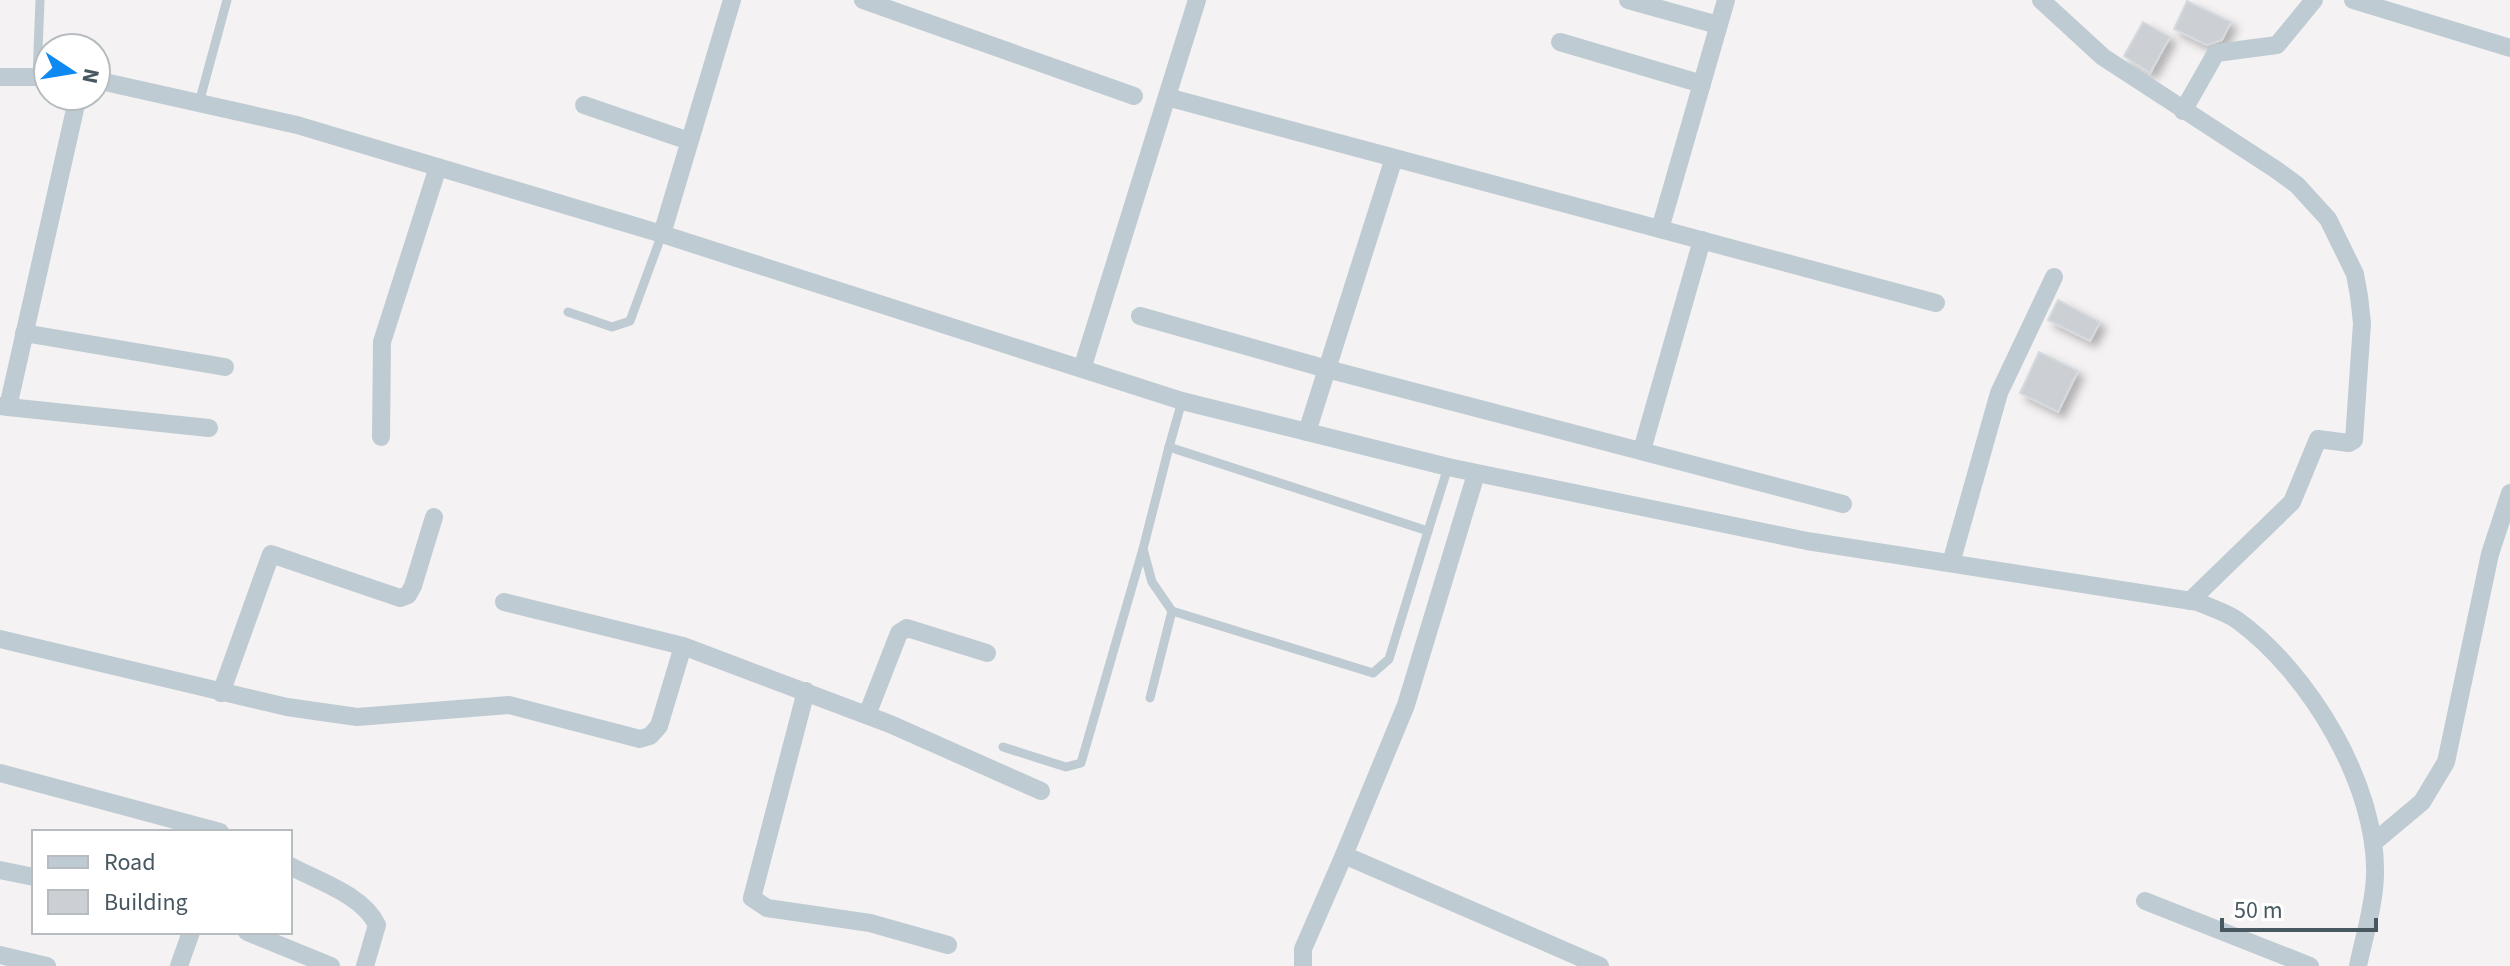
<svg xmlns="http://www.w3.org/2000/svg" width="2510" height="966" font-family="'Source Sans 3',sans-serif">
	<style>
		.building { fill: #ccd0d4; stroke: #d6d9dd; stroke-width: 2; filter: url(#shadow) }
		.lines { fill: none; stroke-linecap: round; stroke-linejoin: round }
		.service { stroke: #bfcbd2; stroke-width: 9 }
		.minor { stroke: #bfcbd2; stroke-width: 18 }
	</style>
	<defs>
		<filter id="shadow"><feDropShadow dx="6" dy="6" stdDeviation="4" flood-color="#0004"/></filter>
	</defs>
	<rect width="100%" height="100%" fill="#f4f2f2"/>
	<g class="building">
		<path d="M2187 1 2231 22 2222 40 2207 45 2174 29Z"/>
		<path d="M2143 22 2170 37 2150 73 2124 56Z"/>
		<path d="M2058 300 2100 322 2090 341 2048 320Z"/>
		<path d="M2039 352 2078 371 2058 412 2020 393Z"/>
	</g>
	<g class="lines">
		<g class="service">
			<path d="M37 77 40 0"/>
			<path d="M199 103 227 0"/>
			<path d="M568 312 612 327 630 321 662 234"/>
			<path d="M1182 401 1169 447 1428 531 1448 467"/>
			<path d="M1172 611 1373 673 1389 659 1428 531"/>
			<path d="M1150 698 1172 611 1152 582 1143 549 1169 447"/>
			<path d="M1003 747 1066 767 1081 763 1143 549"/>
		</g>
		<g class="minor">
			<path d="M863 0 1134 96"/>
			<path d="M1628 0 1718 25"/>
			<path d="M2041 0 2103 57 2275 169 2297 185 2328 219 2355 274 2359 296 2362 323 2354 440 2349 443 2318 439 2292 502 2190 601"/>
			<path d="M2353 0 2510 48"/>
			<path d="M1560 42 1702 84"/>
			<path d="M0 77H48"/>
			<path d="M96 80 297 125 662 234 1182 401 1448 467 1807 541 2198 602C2211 608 2226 612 2237 620 2309 672 2378 786 2375 876 2374 906 2364 937 2358 966"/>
			<path d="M1167 97 1936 303"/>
			<path d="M584 105 689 141"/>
			<path d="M2183 111 2216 53 2277 45 2314 0"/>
			<path d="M1660 229 1726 0"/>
			<path d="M662 234 732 0"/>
			<path d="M1140 316 1327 369 1843 504"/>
			<path d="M24 333 225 367"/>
			<path d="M1082 369 1197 0"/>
			<path d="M0 406 8 407 78 96"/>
			<path d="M8 407 209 428"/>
			<path d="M1307 432 1394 158"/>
			<path d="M381 437 382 342 438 167"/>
			<path d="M1642 450 1702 240"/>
			<path d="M1476 474 1406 705 1344 855 1600 966"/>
			<path d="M1951 563 1999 393 2054 277"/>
			<path d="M504 602 683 646"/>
			<path d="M0 639 287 707 357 717 509 705 640 739 650 736 659 726 683 646 890 724 1041 791"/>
			<path d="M806 691 752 898 767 908 870 923 948 945"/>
			<path d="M221 693 271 554 400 598 408 595 413 586 434 517"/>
			<path d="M867 715 899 633 907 628 987 653"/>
			<path d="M0 773 220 832"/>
			<path d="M2373 843 2422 802 2446 762 2490 554 2510 493"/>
			<path d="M290 866C318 881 363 895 377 925L365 966"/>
			<path d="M0 870 34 877"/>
			<path d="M2145 901 2310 966"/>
			<path d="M247 932 331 966"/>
			<path d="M0 955 47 966"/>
			<path d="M179 966 191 932"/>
			<path d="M1303 966V949L1344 855"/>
		</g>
	</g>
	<rect x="32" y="830" width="260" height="104" fill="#ffffff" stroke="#b6bcc0" stroke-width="2"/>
	<rect x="48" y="856" width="40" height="12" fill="#bfcbd2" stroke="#b6bcc0" stroke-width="2"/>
	<text x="104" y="870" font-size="24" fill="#485861">Road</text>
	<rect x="48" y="890" width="40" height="24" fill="#ccd0d4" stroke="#b6bcc0" stroke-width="2"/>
	<text x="104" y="910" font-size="24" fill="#485861">Building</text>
	<g transform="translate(72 72) rotate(102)"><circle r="38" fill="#ffffff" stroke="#b6bcc0" stroke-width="2"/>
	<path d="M0-6L14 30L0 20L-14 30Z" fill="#0e89f2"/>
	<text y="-12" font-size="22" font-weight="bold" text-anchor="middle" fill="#485861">N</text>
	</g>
	<path d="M2222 918v12h154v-12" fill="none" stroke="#485861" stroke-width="4"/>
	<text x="2234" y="918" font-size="24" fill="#485861" stroke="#ffffff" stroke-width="6" paint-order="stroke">50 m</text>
</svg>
